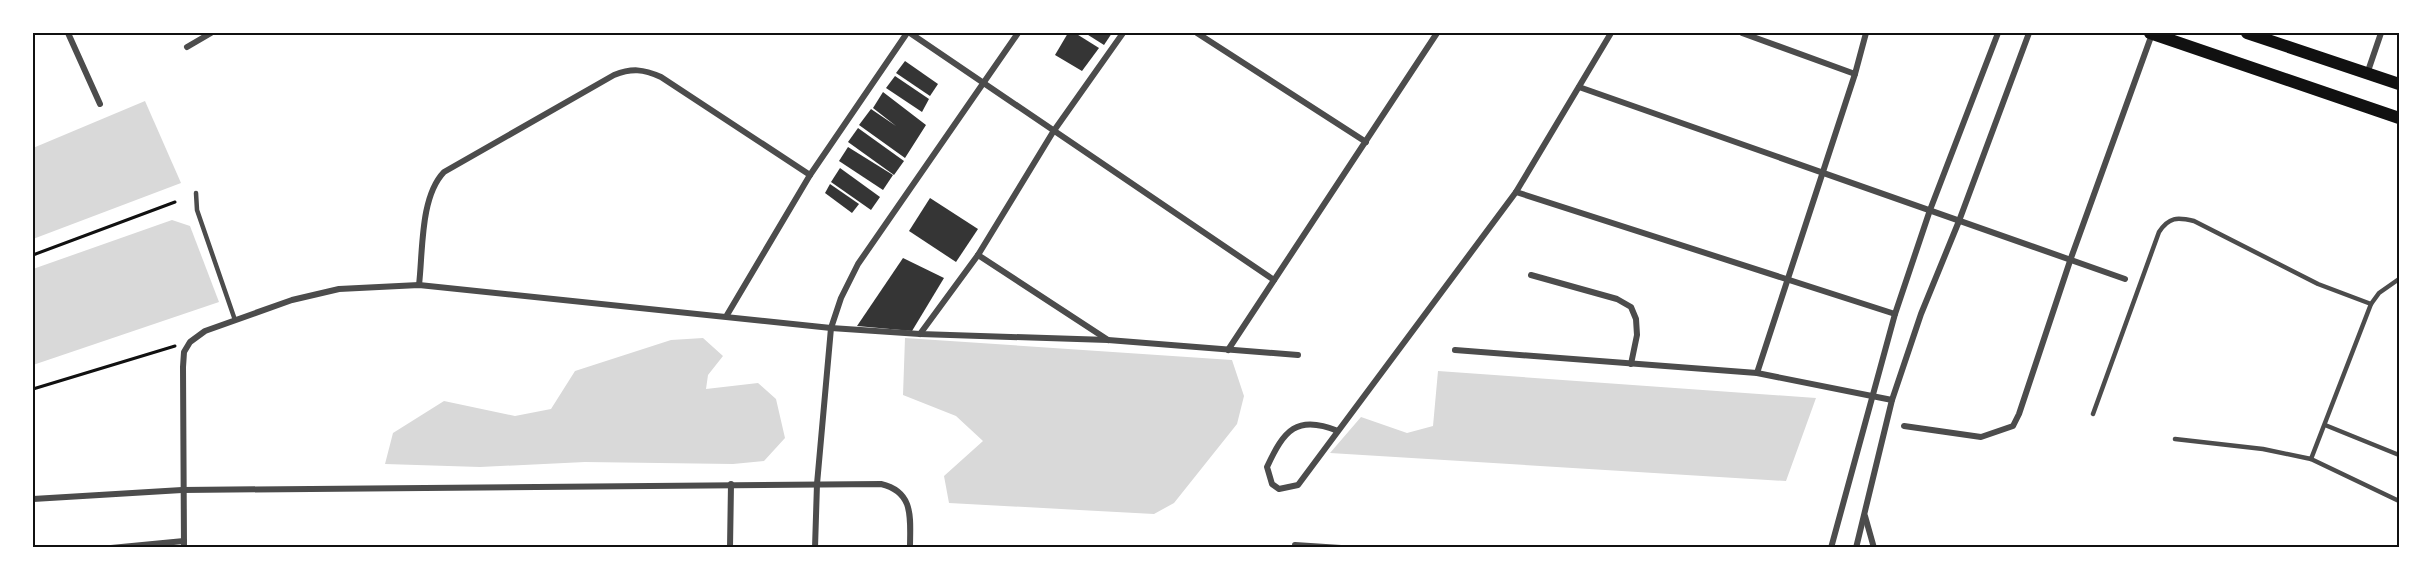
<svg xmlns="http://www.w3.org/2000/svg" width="2432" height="581" font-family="'Noto Sans',sans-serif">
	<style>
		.water { fill: #d9d9d9 }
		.building { fill: #353535 }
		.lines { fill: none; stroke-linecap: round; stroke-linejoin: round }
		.path { stroke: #111; stroke-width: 3 }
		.service { stroke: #4c4c4c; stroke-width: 4.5 }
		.minor { stroke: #4c4c4c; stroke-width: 6 }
		.secondary { stroke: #111; stroke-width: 12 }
		.neatline { fill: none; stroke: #111; stroke-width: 2 }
	</style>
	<rect width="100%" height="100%" fill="#fff"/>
	<g class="water">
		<path d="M145 101 181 183 33 239V148Z"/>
		<path d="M172 220 190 226 219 302 33 365V269Z"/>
		<path d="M703 338 723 356 708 375 706 389 758 383 776 399 785 438 764 461 733 464 585 462 480 467 385 464 393 433 444 401 515 416 551 409 575 371 671 340Z"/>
		<path d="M905 338 1232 360 1244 396 1237 424 1174 503 1154 514 949 503 944 476 983 441 956 416 903 395Z"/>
		<path d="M1438 371 1816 398 1786 481 1330 453 1361 417 1407 433 1433 426Z"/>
	</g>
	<g class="building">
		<path d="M1068 33H1075L1099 48 1082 71 1055 55Z"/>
		<path d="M1085 33H1112L1104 45Z"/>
		<path d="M905 61 938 84 930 96 896 73Z"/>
		<path d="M895 76 929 99 922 112 886 88Z"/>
		<path d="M883 92 926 125 905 158 859 125 871 109 896 126 873 108Z"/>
		<path d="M858 128 904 161 894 175 848 142Z"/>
		<path d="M848 147 893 175 883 190 839 161Z"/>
		<path d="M840 168 880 197 871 210 831 182Z"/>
		<path d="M830 184 859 204 852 213 825 193Z"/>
		<path d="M930 198 978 229 956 262 909 231Z"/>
		<path d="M903 258 944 278 912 331 857 326Z"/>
	</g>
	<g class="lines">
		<g class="path">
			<path d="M33 255 175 202"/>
			<path d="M33 389 175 346"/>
		</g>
		<g class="service">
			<path d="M196 193 197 210 235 320"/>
			<path d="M2093 414 2159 232C2169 217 2177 217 2194 221L2318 284 2371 304 2379 293 2399 279"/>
			<path d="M2325 425 2399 455"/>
			<path d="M2175 439 2263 449 2311 459 2371 304"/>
			<path d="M2311 459 2399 501"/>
		</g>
		<g class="minor">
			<path d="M68 33 100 104"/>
			<path d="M910 33 1274 280"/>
			<path d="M1197 33 1366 142"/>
			<path d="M1742 33 1855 74"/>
			<path d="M187 47 211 33"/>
			<path d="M2367 74 2381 33"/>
			<path d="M1579 87 2125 279"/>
			<path d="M1516 192 1895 314"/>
			<path d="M978 255 1108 340"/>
			<path d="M1531 275 1617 299 1631 307 1636 319 1637 335 1631 364"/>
			<path d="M419 285C423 251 420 197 444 172L614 75C632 68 643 69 661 77L810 175"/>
			<path d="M727 315 810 175 907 33"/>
			<path d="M920 334 978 255 1053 132 1123 33"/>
			<path d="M1228 350 1437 33"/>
			<path d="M1455 350 1757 373 1892 400"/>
			<path d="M1757 373 1855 74 1866 33"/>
			<path d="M1904 426 1981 437 2013 426 2019 414 2071 258 2152 34"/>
			<path d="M1338 431C1297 414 1284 430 1267 467L1272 484 1279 489 1298 485 1516 192 1611 33"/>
			<path d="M33 499 182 490 881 484C915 492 910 519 910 548"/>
			<path d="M1865 516 1874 548"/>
			<path d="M1295 545 1341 548"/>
			<path d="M111 548 184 541"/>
			<path d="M184 548 183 367 184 352 190 342 205 331 292 300 339 289 419 285 831 328 920 334 1108 340 1298 355"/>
			<path d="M730 548 731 484"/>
			<path d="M815 548 817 484 831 328 841 298 858 264 1018 33"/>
			<path d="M1831 548 1895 314 1930 210 1998 33"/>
			<path d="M1856 548 1892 400 1921 314 1959 221 2029 33"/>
		</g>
		<g class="secondary">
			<path d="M2150 33 2399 118"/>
			<path d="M2247 33 2399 84"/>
		</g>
	</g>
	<rect width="2432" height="581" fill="none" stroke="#ffffff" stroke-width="69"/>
	<rect x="34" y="34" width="2364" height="512" class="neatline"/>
</svg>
